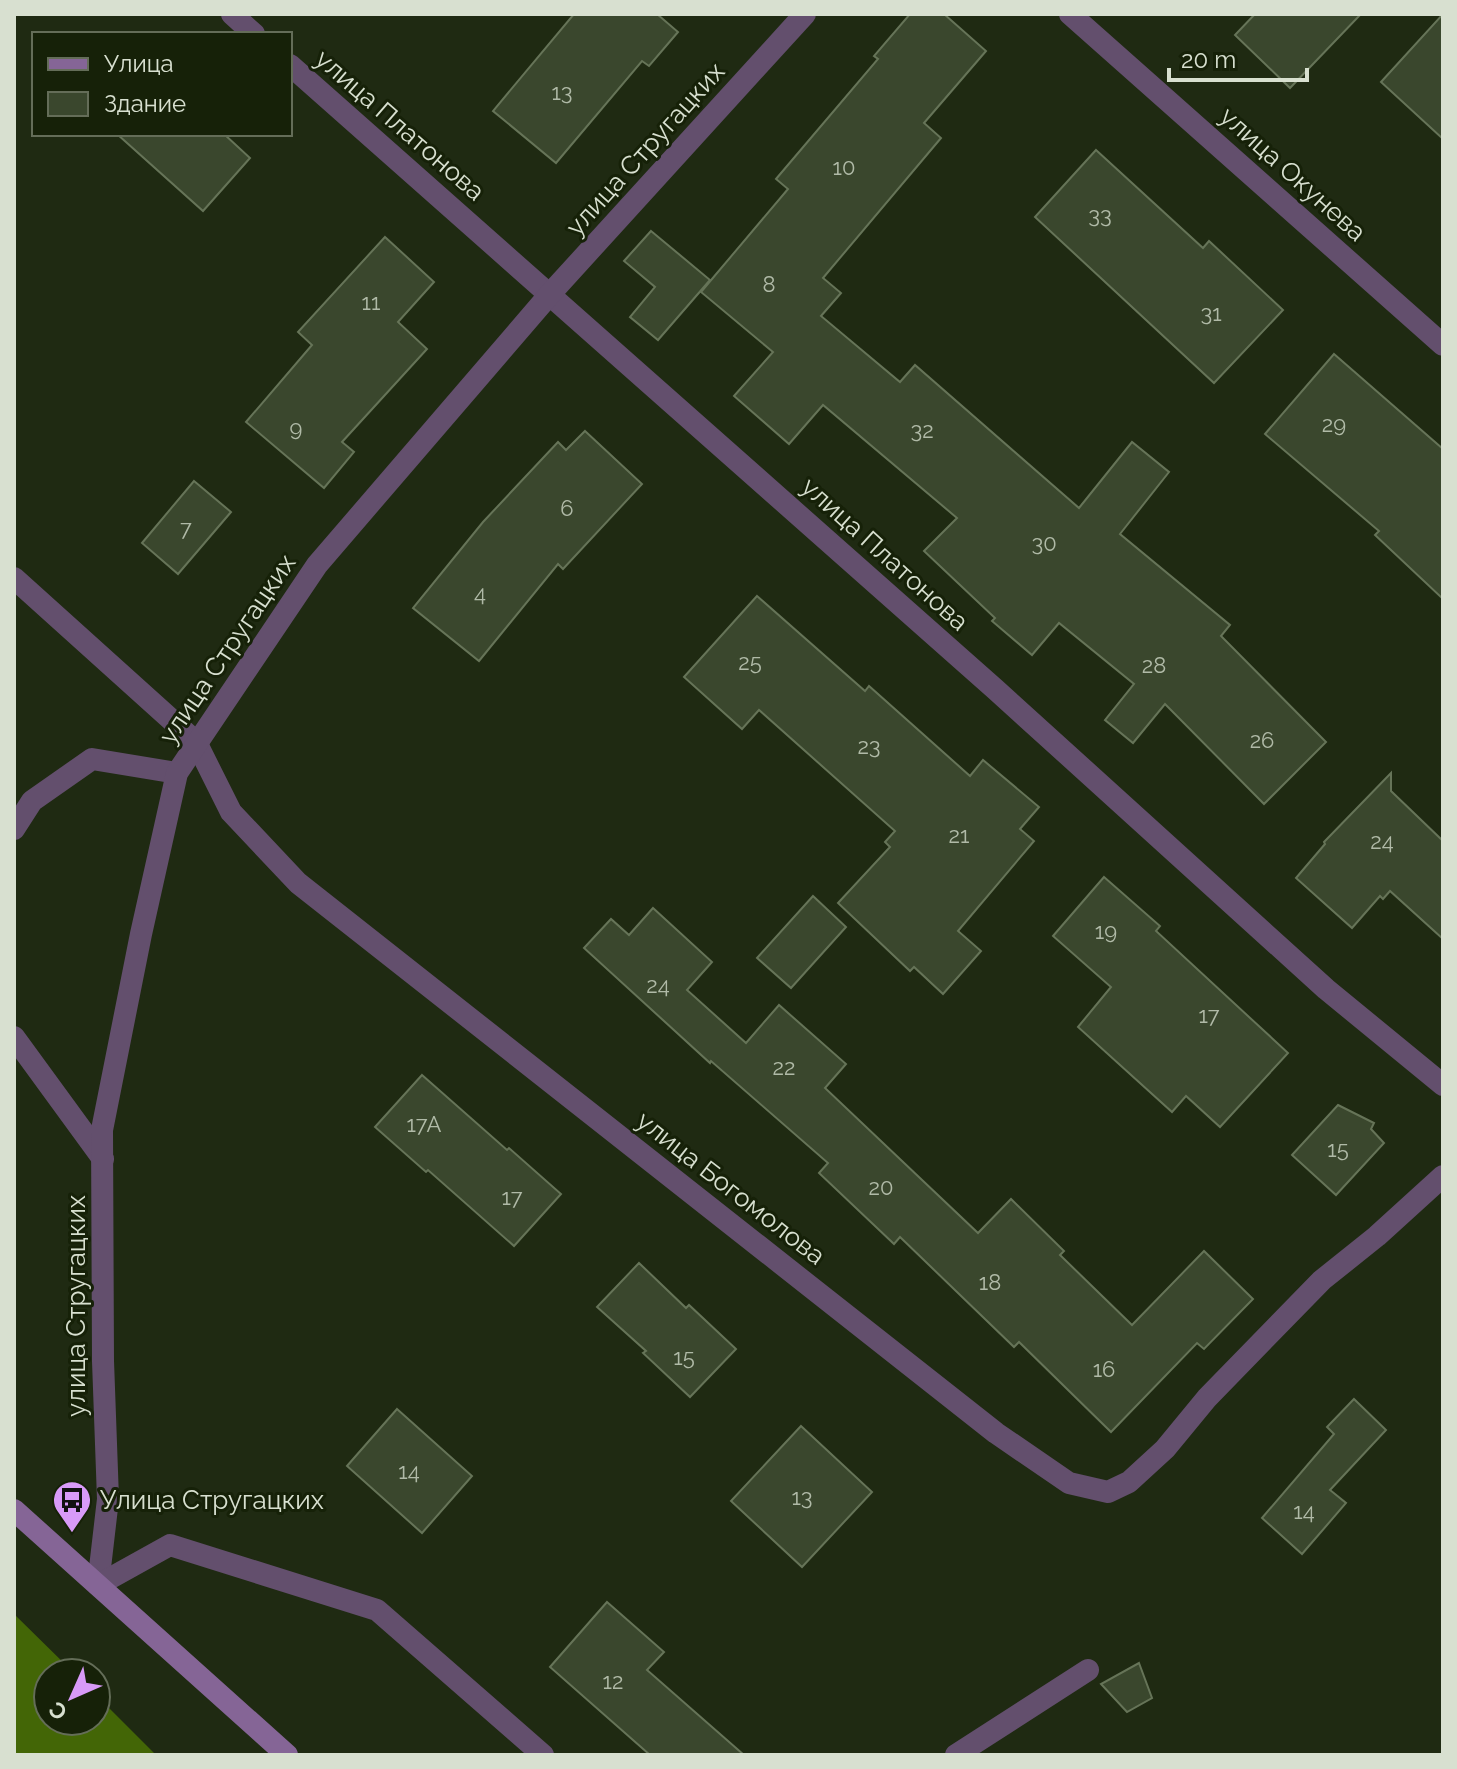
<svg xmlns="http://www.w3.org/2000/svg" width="1457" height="1769" font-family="Raleway,sans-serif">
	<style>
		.forest { fill: #436606 }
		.building { fill: #3a472d; stroke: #667458; stroke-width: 2 }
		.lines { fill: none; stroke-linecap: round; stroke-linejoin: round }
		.minor { stroke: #634f6d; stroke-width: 22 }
		.secondary { stroke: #856596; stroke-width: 22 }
		.labels { text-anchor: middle; stroke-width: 6; stroke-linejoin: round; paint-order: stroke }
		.number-label { font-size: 22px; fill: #b0baa7 }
		.street-label { font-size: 26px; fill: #d8e0d0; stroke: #162108 }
		.poi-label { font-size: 26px; fill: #d8e0d0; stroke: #162108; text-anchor: start }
	</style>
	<rect width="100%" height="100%" fill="#1f2a12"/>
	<path class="forest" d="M14 1614 74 1673H48V1721H96V1695L156 1755H14Z"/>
	<g class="building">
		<path d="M574 14H657L678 32 649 66 642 61 556 163 493 111Z"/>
		<path d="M910 14H944L986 51 924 123 941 138 823 278 841 293 821 316 900 382 915 365 1079 508 1132 442 1169 472 1120 534 1230 625 1221 636 1326 742 1264 804 1165 704 1133 743 1105 720 1134 684 1059 623 1032 655 992 621 995 618 924 551 957 518 823 405 789 444 734 396 773 352 701 292 788 189 776 179 878 59 874 56Z"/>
		<path d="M1255 14H1361L1290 88 1235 35Z"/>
		<path d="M1443 14V139L1381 82Z"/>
		<path d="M117 134H224L250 158 203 211Z"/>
		<path d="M1096 150 1203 248 1209 241 1283 310 1214 383 1035 217Z"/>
		<path d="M651 231 710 280 658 340 630 317 655 287 624 261Z"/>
		<path d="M385 237 434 282 398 322 427 349 342 442 354 452 324 488 246 422 312 345 298 332Z"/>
		<path d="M1334 354 1443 449V599L1375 535 1379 531 1265 434Z"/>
		<path d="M585 431 642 484 563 569 558 564 479 661 413 608 483 522 558 442 566 450Z"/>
		<path d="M194 481 231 512 178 574 142 543Z"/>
		<path d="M757 596 865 691 869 686 970 776 983 760 1039 807 1020 829 1034 841 958 931 981 951 943 994 914 967 910 971 838 903 890 847 885 842 895 831 759 710 742 729 684 677Z"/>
		<path d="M1391 773V791L1443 841V939L1390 891 1383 899 1380 896 1352 928 1296 878 1325 844 1324 842Z"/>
		<path d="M1104 877 1160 926 1156 931 1288 1053 1220 1127 1186 1096 1172 1112 1078 1027 1111 987 1053 936Z"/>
		<path d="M813 896 846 927 791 988 757 958Z"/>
		<path d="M653 908 712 962 687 990 746 1043 779 1005 846 1064 825 1088 978 1233 1011 1199 1064 1251 1060 1255 1132 1325 1204 1251 1253 1299 1204 1349 1197 1343 1111 1432 1019 1342 1014 1347 900 1237 894 1244 819 1173 828 1163 711 1061 710 1063 584 948 611 919 629 935Z"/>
		<path d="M422 1075 507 1150 509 1148 561 1194 514 1246 428 1170 426 1172 375 1127Z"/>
		<path d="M1338 1105 1374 1123 1371 1129 1384 1143 1336 1195 1292 1155Z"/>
		<path d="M639 1263 686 1308 689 1305 736 1349 690 1397 643 1353 646 1351 597 1307Z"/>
		<path d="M1354 1399 1386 1430 1330 1490 1346 1503 1302 1554 1262 1518 1334 1434 1327 1427Z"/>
		<path d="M397 1409 472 1476 422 1533 347 1466Z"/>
		<path d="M801 1426 872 1492 802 1567 731 1501Z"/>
		<path d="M607 1602 664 1652 647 1670 744 1755H650L550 1667Z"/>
		<path d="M1139 1663 1152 1698 1127 1712 1101 1684Z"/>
	</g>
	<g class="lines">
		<g class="minor">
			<path d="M232 14 254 34"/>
			<path d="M1070 14 1443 345"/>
			<path d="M290 65 995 689 1326 989 1443 1085"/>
			<path d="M14 578 196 742 231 812 298 883 996 1433 1069 1483 1108 1492 1129 1482 1165 1449 1207 1398 1322 1280 1377 1236 1443 1176"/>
			<path d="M14 829 32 801 92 759 177 773"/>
			<path d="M14 1037 103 1159"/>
			<path d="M98 1585 108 1499 103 1361 102 1130 141 934 177 773 317 565 550 294 805 14"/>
			<path d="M98 1585 170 1545 377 1610 543 1755"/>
			<path d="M956 1755 1088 1670"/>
		</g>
		<path class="secondary" d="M14 1510 287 1755"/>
	</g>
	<defs>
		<g id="bus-pin" transform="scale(2)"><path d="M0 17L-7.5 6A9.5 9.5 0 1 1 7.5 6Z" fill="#d89af8" stroke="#162108"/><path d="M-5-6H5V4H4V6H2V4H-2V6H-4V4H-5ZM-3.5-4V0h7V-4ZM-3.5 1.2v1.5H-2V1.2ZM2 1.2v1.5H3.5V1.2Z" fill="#111"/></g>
	</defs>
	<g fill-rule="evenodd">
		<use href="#bus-pin" x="72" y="1500"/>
	</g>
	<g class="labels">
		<g class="number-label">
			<text x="562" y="100">13</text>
			<text x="844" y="175">10</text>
			<text x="1100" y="223">33</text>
			<text x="769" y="292">8</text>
			<text x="371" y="310">11</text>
			<text x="1211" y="321">31</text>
			<text x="1334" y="432">29</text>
			<text x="296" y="436">9</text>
			<text x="922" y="438">32</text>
			<text x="567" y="516">6</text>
			<text x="186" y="536">7</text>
			<text x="1044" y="551">30</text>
			<text x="480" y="601">4</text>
			<text x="750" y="670">25</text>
			<text x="1154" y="673">28</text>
			<text x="1262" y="748">26</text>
			<text x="869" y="754">23</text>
			<text x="959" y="843">21</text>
			<text x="1382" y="849">24</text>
			<text x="1106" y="939">19</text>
			<text x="658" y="993">24</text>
			<text x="1209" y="1023">17</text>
			<text x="784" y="1075">22</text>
			<text x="424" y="1132">17А</text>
			<text x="1338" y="1157">15</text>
			<text x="881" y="1195">20</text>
			<text x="512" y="1205">17</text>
			<text x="990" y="1290">18</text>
			<text x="684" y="1365">15</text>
			<text x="1104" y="1377">16</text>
			<text x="409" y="1479">14</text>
			<text x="802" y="1505">13</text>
			<text x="1304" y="1519">14</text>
			<text x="613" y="1689">12</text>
		</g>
		<g class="street-label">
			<text transform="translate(400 125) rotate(41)" y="9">улица Платонова</text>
			<text transform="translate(645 149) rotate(-48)" y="9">улица Стругацких</text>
			<text transform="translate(1293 174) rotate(42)" y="9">улица Окунева</text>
			<text transform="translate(885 554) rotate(42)" y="9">улица Платонова</text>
			<text transform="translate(227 649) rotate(-56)" y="9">улица Стругацких</text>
			<text transform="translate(731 1188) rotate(38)" y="9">улица Богомолова</text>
			<text transform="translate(76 1306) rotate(-90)" y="9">улица Стругацких</text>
		</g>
		<g class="poi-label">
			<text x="100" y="1509">Улица Стругацких</text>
		</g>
	</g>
	<rect width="1457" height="1769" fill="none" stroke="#d8e0d0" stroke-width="32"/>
	<rect x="32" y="32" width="260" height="104" fill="#162108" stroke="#646d58" stroke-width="2"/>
	<rect x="48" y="58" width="40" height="12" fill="#856596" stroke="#646d58" stroke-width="2"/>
	<text x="104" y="72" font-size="24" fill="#d8e0d0">Улица</text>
	<rect x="48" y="92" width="40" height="24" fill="#3a472d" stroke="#646d58" stroke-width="2"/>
	<text x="104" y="112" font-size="24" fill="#d8e0d0">Здание</text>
	<g transform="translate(72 1697) rotate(225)"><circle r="38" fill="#162108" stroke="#646d58" stroke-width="2"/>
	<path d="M0-6L14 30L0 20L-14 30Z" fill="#d89af8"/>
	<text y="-12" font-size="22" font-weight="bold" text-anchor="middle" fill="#d8e0d0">С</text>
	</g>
	<path d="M1169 68v12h138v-12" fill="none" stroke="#d8e0d0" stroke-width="4"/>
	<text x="1181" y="68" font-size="24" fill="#d8e0d0" stroke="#162108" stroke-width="6" paint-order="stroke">20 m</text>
</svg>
